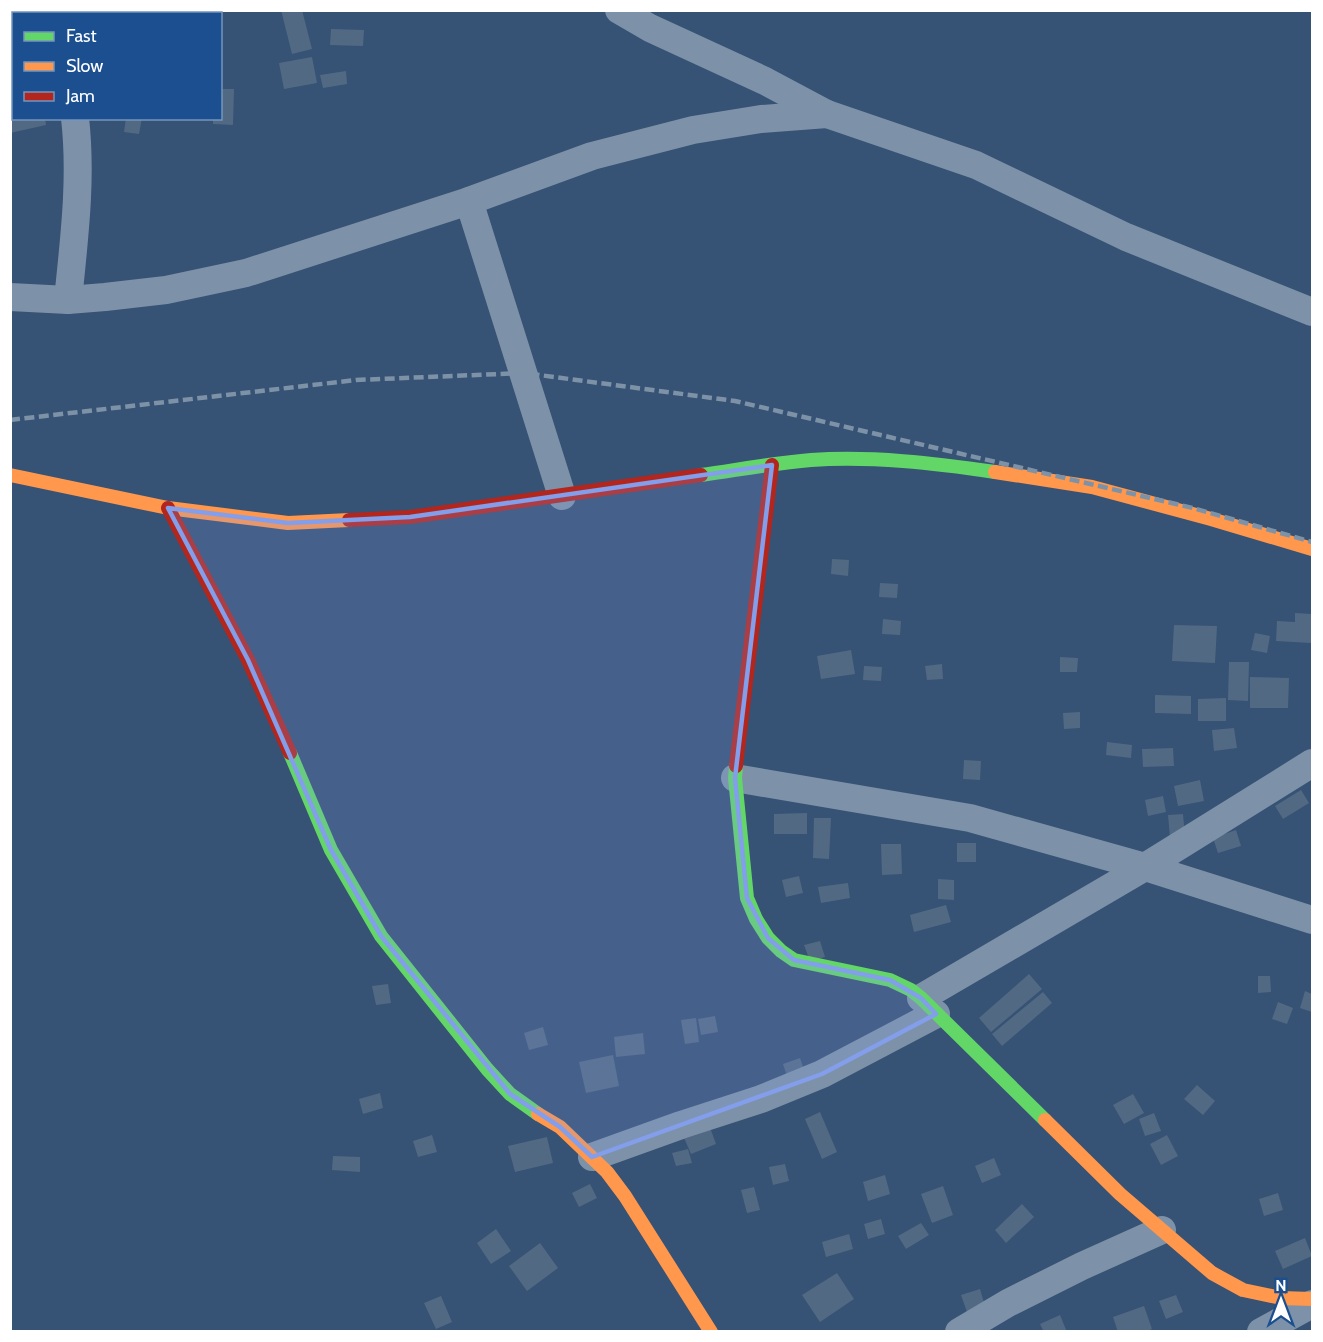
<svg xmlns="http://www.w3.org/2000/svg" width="1323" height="1342" font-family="Cabin,sans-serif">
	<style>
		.building { fill: #526984 }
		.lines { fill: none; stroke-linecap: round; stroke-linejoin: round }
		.street { stroke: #7d92a8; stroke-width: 28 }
		.fast { stroke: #63d668; stroke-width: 14 }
		.slow { stroke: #ff974d; stroke-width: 14 }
		.jam { stroke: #b3261e; stroke-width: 14 }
		.rail { stroke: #7e92a7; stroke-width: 4.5; stroke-dasharray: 10 4.5; stroke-linecap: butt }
		.marked { fill: #839eea; fill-opacity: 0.2; stroke: #839eea; stroke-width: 4.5; stroke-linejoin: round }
	</style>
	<rect width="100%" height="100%" fill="#365274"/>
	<g class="building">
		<path d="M281 10H302L312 49 292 54Z"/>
		<path d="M331 29 364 30 363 46 330 45Z"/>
		<path d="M312 57 317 83 284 89 279 63Z"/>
		<path d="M346 71 347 84 323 88 320 75Z"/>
		<path d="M220 89H234L233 125 213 124V118H220Z"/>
		<path d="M14 97V118H45L46 125 10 133V98Z"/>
		<path d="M126 118H142L139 134 124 132Z"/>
		<path d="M832 559 849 560 848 576 831 574Z"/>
		<path d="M880 583 898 584 897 598 879 597Z"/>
		<path d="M1295 613 1312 614 1311 643 1276 641 1277 621 1295 622Z"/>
		<path d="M883 619 901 621 900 635 882 634Z"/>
		<path d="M1174 625 1217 626 1215 663 1172 661Z"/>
		<path d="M1255 633 1270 636 1267 653 1251 650Z"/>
		<path d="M851 650 855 674 821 679 817 656Z"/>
		<path d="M1060 657 1078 658 1077 672H1060Z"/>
		<path d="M1229 662H1249L1248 701 1228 700Z"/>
		<path d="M942 664 943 679 927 680 925 666Z"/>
		<path d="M864 666 882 667 881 681 863 680Z"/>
		<path d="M1250 677 1289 678 1288 708H1250Z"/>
		<path d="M1155 695 1191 696V714L1155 713Z"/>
		<path d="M1226 698V721H1198V699Z"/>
		<path d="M1080 712V728L1064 729 1063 713Z"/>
		<path d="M1234 728 1237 748 1214 751 1212 730Z"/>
		<path d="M1107 742 1132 745 1131 758 1106 755Z"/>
		<path d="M1173 748 1174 766 1143 767 1142 749Z"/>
		<path d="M964 760 981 761 980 780 963 779Z"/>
		<path d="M1200 780 1204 801 1178 806 1174 786Z"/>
		<path d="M1301 790 1309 803 1283 819 1275 806Z"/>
		<path d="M1163 796 1166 812 1148 816 1145 800Z"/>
		<path d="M807 813V834H774V814Z"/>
		<path d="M1183 814 1185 836 1170 837 1168 815Z"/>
		<path d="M814 818H831L829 859 813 858Z"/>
		<path d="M1236 830 1241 846 1218 853 1213 838Z"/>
		<rect x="957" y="843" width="19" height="19"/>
		<path d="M881 844H901L902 874 882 875Z"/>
		<path d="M799 876 803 893 786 897 782 880Z"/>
		<path d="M938 879 954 880V900L938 899Z"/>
		<path d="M848 883 850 898 821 903 818 887Z"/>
		<path d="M946 905 951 922 914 932 910 915Z"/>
		<path d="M820 941 825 957 810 961 804 945Z"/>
		<path d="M1029 974 1042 989 991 1032 979 1018Z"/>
		<path d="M1258 976H1270L1271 992 1258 993Z"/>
		<path d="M388 984 391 1003 376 1005 372 986Z"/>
		<path d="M1305 991 1312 994V1012L1300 1008Z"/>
		<path d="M1043 992 1052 1003 1002 1046 992 1034Z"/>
		<path d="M1278 1002 1293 1008 1287 1024 1272 1019Z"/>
		<path d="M715 1016 718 1032 701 1035 698 1019Z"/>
		<path d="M696 1018 699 1042 685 1044 681 1020Z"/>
		<path d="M543 1027 548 1045 529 1050 524 1033Z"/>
		<path d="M643 1033 645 1054 616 1057 614 1037Z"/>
		<path d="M613 1055 619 1086 586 1093 579 1062Z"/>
		<path d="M800 1058 805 1073 788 1079 783 1064Z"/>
		<path d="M1197 1085 1215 1101 1203 1115 1184 1099Z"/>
		<path d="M380 1093 383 1108 363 1114 359 1099Z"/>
		<path d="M1133 1094 1144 1113 1124 1124 1113 1105Z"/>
		<path d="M820 1112 837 1152 822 1159 805 1119Z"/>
		<path d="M1154 1113 1161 1131 1145 1136 1139 1119Z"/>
		<path d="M708 1122 716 1144 691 1154 682 1133Z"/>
		<path d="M432 1135 437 1152 418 1157 413 1141Z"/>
		<path d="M1167 1135 1178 1156 1161 1165 1150 1144Z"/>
		<path d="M547 1137 553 1163 515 1172 508 1146Z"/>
		<path d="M688 1149 692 1163 676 1166 672 1153Z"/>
		<path d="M333 1156 360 1157V1172L332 1170Z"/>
		<path d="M994 1158 1001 1175 982 1183 975 1166Z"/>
		<path d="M785 1164 789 1181 773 1185 769 1167Z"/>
		<path d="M885 1175 890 1194 868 1201 863 1182Z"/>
		<path d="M590 1184 597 1198 579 1207 572 1193Z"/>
		<path d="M943 1186 953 1215 932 1223 921 1194Z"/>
		<path d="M754 1187 760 1210 747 1213 741 1190Z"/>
		<path d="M1278 1193 1283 1210 1264 1216 1259 1199Z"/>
		<path d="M1022 1204 1034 1217 1006 1243 995 1230Z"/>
		<path d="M881 1219 885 1234 868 1239 864 1224Z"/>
		<path d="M921 1223 929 1235 906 1249 898 1236Z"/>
		<path d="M496 1229 511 1251 491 1264 477 1243Z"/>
		<path d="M849 1234 853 1249 826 1257 822 1242Z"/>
		<path d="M1305 1238 1312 1256 1283 1269 1275 1251Z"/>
		<path d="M540 1243 558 1268 527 1291 509 1266Z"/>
		<path d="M837 1273 854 1299 820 1322 802 1295Z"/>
		<path d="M980 1289 985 1306 967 1312 961 1295Z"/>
		<path d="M1176 1295 1183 1312 1166 1319 1159 1301Z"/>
		<path d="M441 1296 452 1322 436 1329 424 1303Z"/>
		<path d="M1144 1306 1152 1329 1145 1332H1118L1113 1317Z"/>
		<path d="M1060 1315 1067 1332H1044L1040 1324Z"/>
	</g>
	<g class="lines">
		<g class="street">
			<path d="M60 10 61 14"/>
			<path d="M619 10 650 28 765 81 827 114 976 165 1126 237 1312 312"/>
			<path d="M469 201 562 496"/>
			<path d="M10 297 68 300 105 297 166 290 246 273 469 201 592 156 693 130 761 119 827 114"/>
			<path d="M68 300C74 240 82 179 75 118"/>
			<path d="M735 778 970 818 1145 867 1312 920"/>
			<path d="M921 998 1145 867 1312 763"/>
			<path d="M592 1157 681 1125 761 1099 822 1074 936 1014"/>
			<path d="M959 1332 1008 1303 1082 1266 1162 1230"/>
			<path d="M1261 1332 1312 1304"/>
		</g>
		<g class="fast">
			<path d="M701 475C737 470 774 463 811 460 872 456 934 463 995 472"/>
			<path d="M290 753 331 850 381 936 487 1069 510 1094 538 1114"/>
			<path d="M736 766 735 778 747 898 756 919 768 938 781 951 794 960 890 980 911 990 921 998 1045 1120"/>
		</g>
		<g class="slow">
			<path d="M995 472 1092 487 1211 519 1312 549"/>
			<path d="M10 475 168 508 288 523 349 520"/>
			<path d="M538 1114 560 1127 607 1172 625 1196 711 1332"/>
			<path d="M1045 1120 1120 1194 1212 1273 1243 1290 1281 1298 1312 1299"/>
		</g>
		<g class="jam">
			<path d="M168 508 248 660 290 753"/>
			<path d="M349 520 410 517 701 475"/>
			<path d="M736 766 772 465"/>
		</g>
		<path class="rail" d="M10 420 356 380 524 373 735 401 1193 508 1312 542"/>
	</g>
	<path class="marked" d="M772 465 735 778 747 898 768 938 794 960 890 980 921 998 936 1014 822 1074 592 1157 560 1127 510 1094 381 936 331 850 248 660 168 508 288 523 410 517Z"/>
	<rect width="1323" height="1342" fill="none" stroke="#ffffff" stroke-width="24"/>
	<rect x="12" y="12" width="210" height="108" fill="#1b4f8f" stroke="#7695bc" stroke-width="1.5"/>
	<rect x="24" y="32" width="30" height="9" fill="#63d668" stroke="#7695bc" stroke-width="1.5"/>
	<text x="66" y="42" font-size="18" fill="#ffffff">Fast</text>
	<rect x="24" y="62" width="30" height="9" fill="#ff974d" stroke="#7695bc" stroke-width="1.5"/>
	<text x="66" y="72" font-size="18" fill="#ffffff">Slow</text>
	<rect x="24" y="92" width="30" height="9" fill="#b3261e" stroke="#7695bc" stroke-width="1.5"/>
	<text x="66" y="102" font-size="18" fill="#ffffff">Jam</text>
	<g transform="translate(1281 1300)" stroke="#1b4f8f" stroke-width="4.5" paint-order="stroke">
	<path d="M0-4.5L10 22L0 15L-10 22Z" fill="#ffffff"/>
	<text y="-9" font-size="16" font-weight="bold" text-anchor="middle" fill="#ffffff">N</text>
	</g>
</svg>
